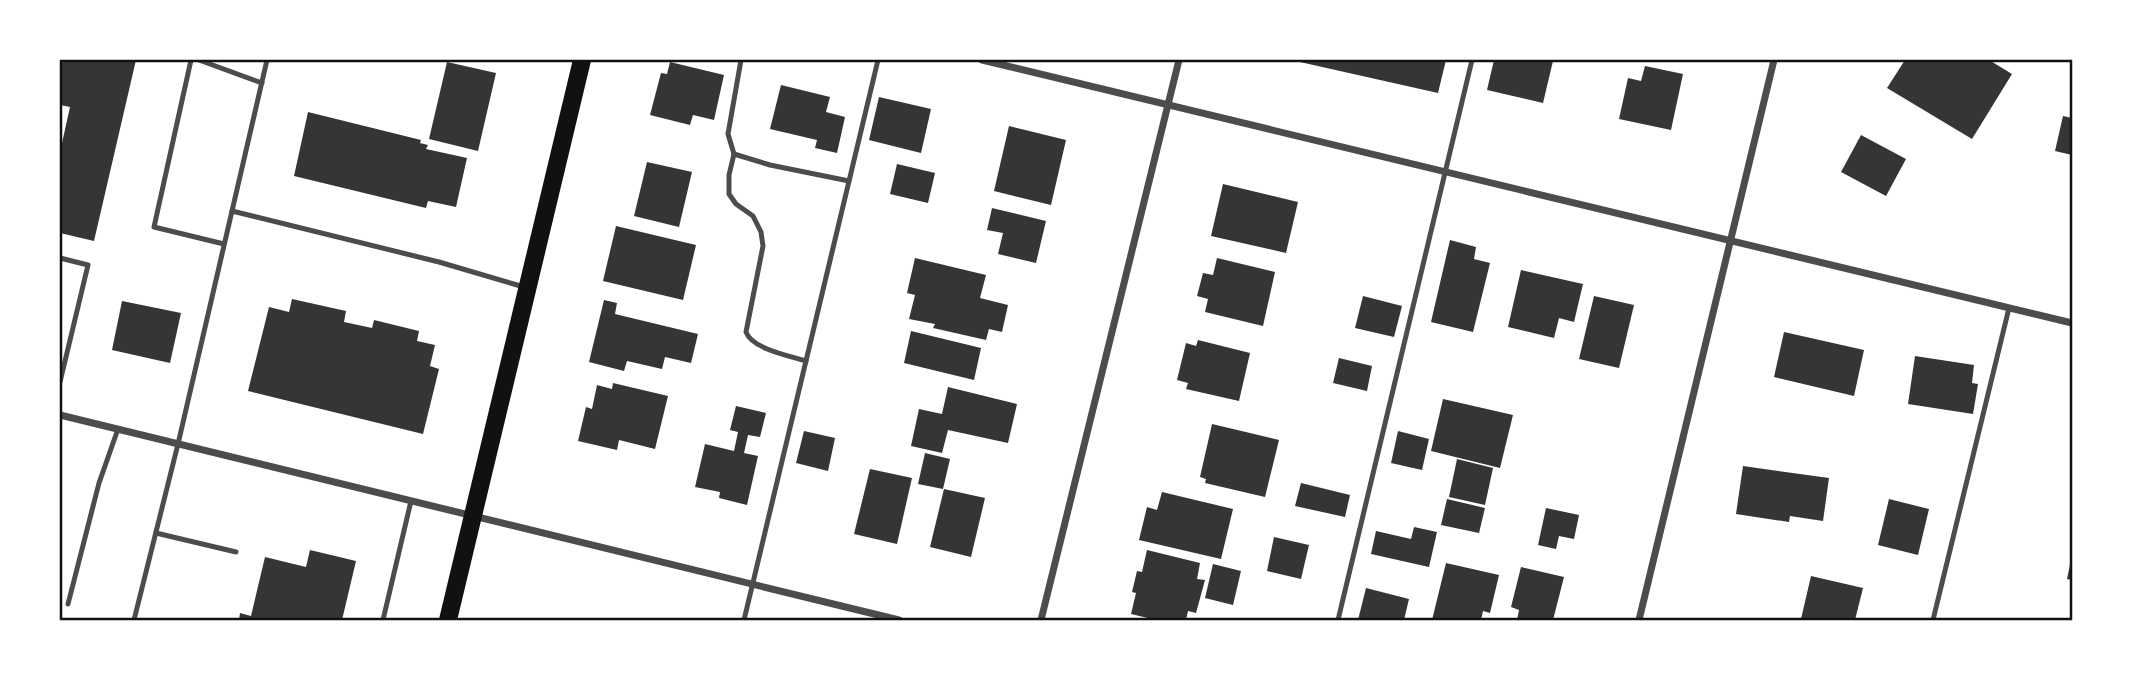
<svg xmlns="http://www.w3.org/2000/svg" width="2132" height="680" font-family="'Varela Round',sans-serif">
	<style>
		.building { fill: #353535 }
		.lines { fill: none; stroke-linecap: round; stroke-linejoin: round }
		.service { stroke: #4c4c4c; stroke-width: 5 }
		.minor { stroke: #4c4c4c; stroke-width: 7 }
		.primary { stroke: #111; stroke-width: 18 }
		.neatline { fill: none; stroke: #111; stroke-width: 2.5 }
	</style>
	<rect width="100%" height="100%" fill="#fff"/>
	<g class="building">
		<path d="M60 60H136L94 241 60 233V152L70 107 60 105Z"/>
		<path d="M1291 60H1446L1438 93Z"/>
		<path d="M1494 60H1545L1553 61 1543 103 1487 90Z"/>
		<path d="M1905 60H1989L2012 74 1972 139 1887 88Z"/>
		<path d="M447 62 496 73 478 151 429 139Z"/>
		<path d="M670 62 724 75 714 120 693 115 690 125 650 115 661 73 667 74Z"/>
		<path d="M1645 66 1683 74 1671 130 1619 119 1628 78 1641 81Z"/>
		<path d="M781 85 830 97 826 112 845 117 837 153 815 148 817 140 770 129Z"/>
		<path d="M879 97 931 109 921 153 869 140Z"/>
		<path d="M308 112 421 140 420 143 428 145 426 149 467 158 456 207 428 201 426 208 294 176Z"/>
		<path d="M2063 116 2072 118V155L2055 151Z"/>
		<path d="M1009 126 1066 140 1051 205 994 191Z"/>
		<path d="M1861 135 1906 159 1886 196 1841 172Z"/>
		<path d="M647 162 692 172 679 227 634 216Z"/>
		<path d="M897 164 935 173 928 203 890 194Z"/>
		<path d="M1223 184 1298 202 1286 253 1211 236Z"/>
		<path d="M992 208 1046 221 1036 263 998 254 1003 233 987 230Z"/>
		<path d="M616 226 696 245 683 300 603 281Z"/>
		<path d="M1450 240 1476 247 1474 259 1490 263 1473 332 1431 322Z"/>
		<path d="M915 258 986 275 980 298 1008 305 1002 332 989 329 986 340 933 328 935 324 909 319 915 295 907 293Z"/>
		<path d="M1217 258 1275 272 1263 326 1205 312 1208 299 1197 296 1203 273 1213 275Z"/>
		<path d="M1521 270 1583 284 1574 322 1559 318 1554 338 1508 327Z"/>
		<path d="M1363 296 1402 306 1394 337 1355 328Z"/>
		<path d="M1594 296 1634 305 1619 368 1579 359Z"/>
		<path d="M292 299 346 311 344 322 372 328 374 320 419 331 417 341 435 345 430 366 439 369 423 434 248 391 269 307 289 312Z"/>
		<path d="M604 300 617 303 615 314 698 334 691 363 665 357 662 369 627 361 624 371 589 362Z"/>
		<path d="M122 301 181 313 170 363 112 350Z"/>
		<path d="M911 331 981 348 974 380 904 363Z"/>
		<path d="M1784 332 1864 350 1854 396 1774 377Z"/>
		<path d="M1198 340 1250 353 1239 401 1186 389 1188 383 1177 380 1186 343 1196 346Z"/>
		<path d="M1915 356 1974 365 1972 383 1978 384 1973 414 1908 404Z"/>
		<path d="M1339 358 1372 366 1367 391 1333 383Z"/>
		<path d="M613 383 668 396 655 449 619 440 617 450 578 441 586 407 592 409 597 385 612 389Z"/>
		<path d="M948 387 1017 404 1008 443 948 430 942 453 911 446 919 409 942 414Z"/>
		<path d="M1443 399 1513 415 1500 468 1431 451Z"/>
		<path d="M736 406 766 413 760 437 748 435 744 453 758 456 747 505 719 498 720 492 695 487 705 444 734 451 738 432 730 430Z"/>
		<path d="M1212 424 1279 440 1265 497 1205 483 1206 479 1200 477Z"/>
		<path d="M804 431 835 438 828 471 796 463Z"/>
		<path d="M1398 431 1429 439 1422 470 1391 463Z"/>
		<path d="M925 453 950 459 943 489 918 484Z"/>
		<path d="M1457 459 1493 468 1485 505 1449 497Z"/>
		<path d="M1743 466 1829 478 1823 521 1790 516 1789 522 1736 514Z"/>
		<path d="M870 469 912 478 897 544 854 534Z"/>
		<path d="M1301 483 1350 495 1345 517 1295 506Z"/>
		<path d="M944 489 985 498 971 557 930 547Z"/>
		<path d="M1162 492 1233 509 1221 559 1139 540 1147 507 1157 510Z"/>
		<path d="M1447 499 1485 508 1479 533 1441 525Z"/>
		<path d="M1889 499 1929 509 1918 555 1878 545Z"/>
		<path d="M1546 508 1579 515 1574 539 1559 536 1556 549 1538 545Z"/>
		<path d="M1414 527 1437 532 1429 567 1371 554 1376 531 1411 539Z"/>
		<path d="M1274 537 1309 545 1301 579 1267 571Z"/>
		<path d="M310 550 356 561 342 620H239L240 613 251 616 265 557 306 567Z"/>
		<path d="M1147 550 1200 563 1197 579 1205 580 1196 613 1188 611 1186 620H1156L1131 614 1136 593 1132 592 1137 571 1142 572Z"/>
		<path d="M2071 560H2072V580L2067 579Z"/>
		<path d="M1446 563 1499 575 1490 613 1483 611 1481 620H1432Z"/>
		<path d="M1213 564 1241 571 1233 605 1205 598Z"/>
		<path d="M1521 567 1564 577 1553 620H1517L1519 610 1511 607Z"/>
		<path d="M1811 576 1863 588 1855 620 1801 619Z"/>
		<path d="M1366 588 1409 599 1404 620H1358Z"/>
	</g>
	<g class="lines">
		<g class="service">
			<path d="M191 60 154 227 224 244"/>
			<path d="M199 60 262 83"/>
			<path d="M741 60 728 134 734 154 729 175V194L736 204 753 216 761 232 763 246 746 332C752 349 790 356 806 361"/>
			<path d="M734 154 770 165 849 181"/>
			<path d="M232 211 439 262 524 287"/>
			<path d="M60 258 88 265 60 382"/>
			<path d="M156 533 236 552"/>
			<path d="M68 604 99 483 118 429"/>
			<path d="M134 620 178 444 267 60"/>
			<path d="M383 620 411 501"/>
			<path d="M744 620 878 60"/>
			<path d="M1338 620 1472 60"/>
			<path d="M1933 620 2009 308"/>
		</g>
		<g class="minor">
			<path d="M982 60 2072 323"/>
			<path d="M60 415 899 620"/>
			<path d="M1041 620 1179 60"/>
			<path d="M1639 620 1774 60"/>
		</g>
		<path class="primary" d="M448 620 582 60"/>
	</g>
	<rect width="2132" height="680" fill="none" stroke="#ffffff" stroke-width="122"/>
	<rect x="61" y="61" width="2010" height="558" class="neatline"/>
</svg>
